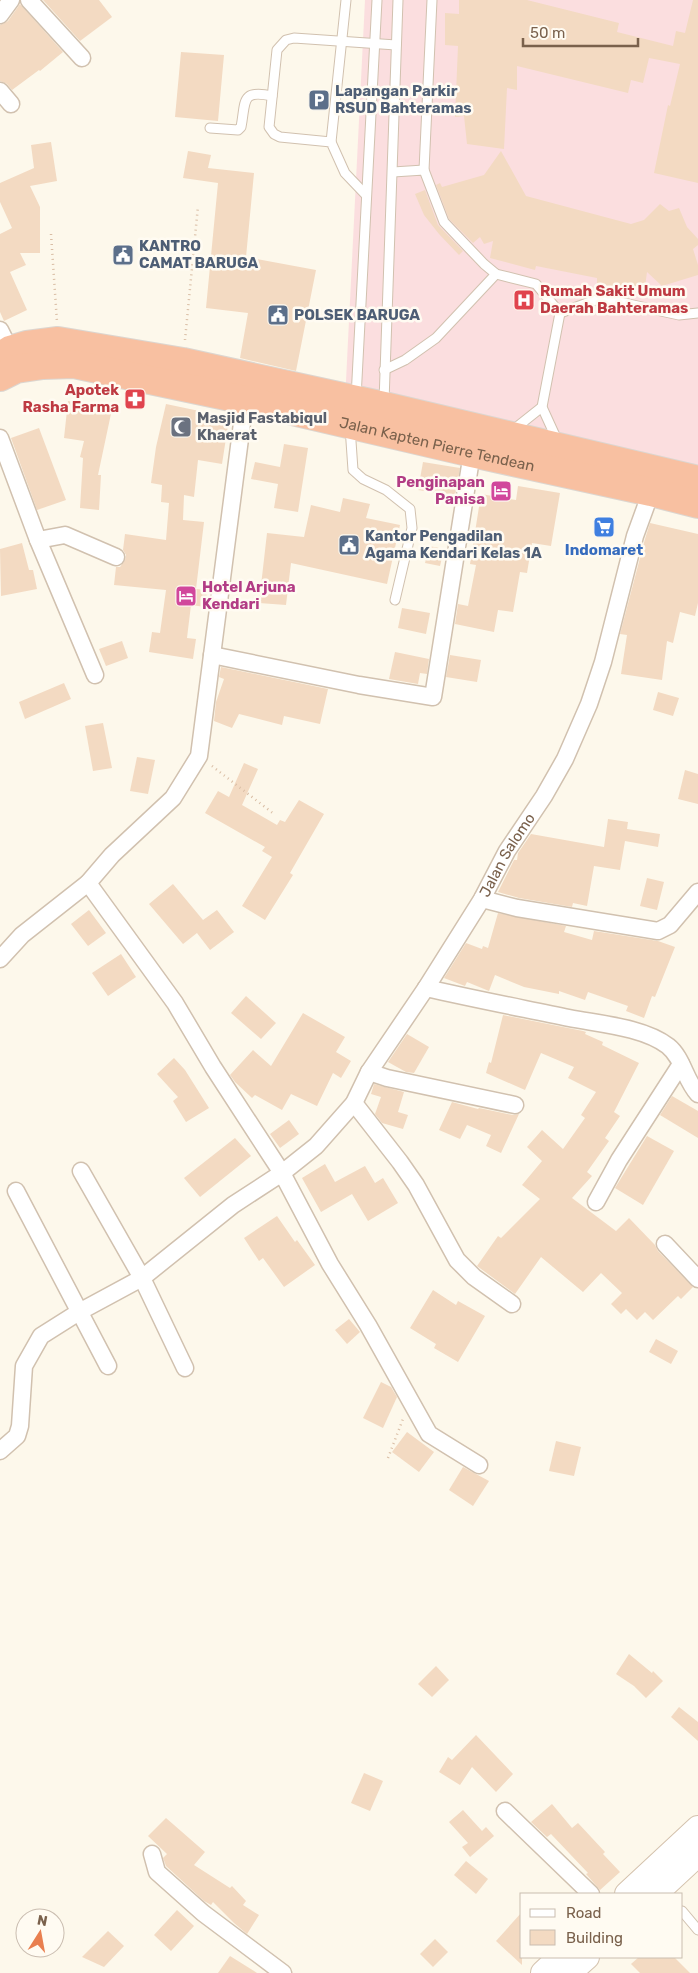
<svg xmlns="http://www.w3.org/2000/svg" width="698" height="1973" font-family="Rubik,sans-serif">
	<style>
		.medical { fill: #fbdedf }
		.building { fill: #f3dac2 }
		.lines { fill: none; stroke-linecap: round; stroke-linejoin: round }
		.lane-casing { stroke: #d1c1af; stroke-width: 11 }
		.street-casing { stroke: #d1c1af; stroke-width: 19 }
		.secondary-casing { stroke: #d4c2ad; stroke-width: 26 }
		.highway-casing { stroke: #dcd6d0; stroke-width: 30 }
		.path { stroke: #d9bda4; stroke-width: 2.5; stroke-dasharray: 1 4; stroke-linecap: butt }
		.lane { stroke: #fff; stroke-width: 9 }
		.street { stroke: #fff; stroke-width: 16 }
		.secondary { stroke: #fff; stroke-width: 24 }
		.highway { stroke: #f8c0a1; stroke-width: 28 }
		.labels { text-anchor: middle; stroke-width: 5; stroke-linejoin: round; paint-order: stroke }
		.service-label { font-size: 15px; font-weight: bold; fill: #4e5e75; stroke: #fffbf2; text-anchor: start }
		.health-label { font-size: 15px; font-weight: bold; fill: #be3a42; stroke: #fffbf2; text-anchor: start }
		.worship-label { font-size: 15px; font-weight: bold; fill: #5b616d; stroke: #fffbf2; text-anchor: start }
		.street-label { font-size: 15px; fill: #7a614c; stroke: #fffbf2 }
		.hotel-label { font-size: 15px; font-weight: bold; fill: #b23c85; stroke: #fffbf2; text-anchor: end }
		.shop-label { font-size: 15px; font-weight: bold; fill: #366cbe; stroke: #fffbf2 }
	</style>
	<rect width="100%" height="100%" fill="#fdf8eb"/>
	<path class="medical" d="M365 0H698V488L345 401Z"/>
	<g class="building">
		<path d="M43 0H99L112 17 80 41Z"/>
		<path d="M459 0H527L619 23 617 32 673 46 676 31 685 33 693 0H698V183L654 173 668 105 670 106 680 64 649 58 643 83 631 80 628 93 517 66V90L507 88 504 149 467 144 464 116 455 117 458 46 445 45V13L459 14Z"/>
		<path d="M20 4 63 52 40 71 39 70 12 90 7 84 0 81V25L8 21Z"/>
		<path d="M181 52 224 55 218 121 175 117Z"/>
		<path d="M51 142 57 181 30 186 40 207V253H20L26 265 10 272 27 310 4 321 0 312V234L12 228 0 202V183L34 168 31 145Z"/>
		<path d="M188 151 211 155 208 168 254 173 246 257 316 270 296 371 240 358 248 313 206 308 218 183 183 178Z"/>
		<path d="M501 151 526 196 631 224 644 220 660 204 669 211 679 208 687 227 698 239V245L693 249 698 265V275L662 286 647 272 644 295 597 283V278L536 266 535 270 490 258 493 241 484 244 480 237 473 243 449 219 436 185 440 183 442 187 484 175Z"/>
		<path d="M425 190 438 225 463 251 459 255 439 234 424 215 415 194Z"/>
		<path d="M68 401 112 409 98 475H101L99 510 80 508 83 458 80 457 84 441 64 438Z"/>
		<path d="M166 404 204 412 203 415 229 419 222 464 198 460 194 497 184 495 183 520 204 522 196 589 207 590 205 607 191 605 187 638 196 639 193 659 149 652 152 632 160 633 166 590 114 585 116 567H120L125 560 126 555 123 550 125 534 166 540 169 503 161 502 162 485 151 483 156 447Z"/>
		<path d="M39 428 66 500 37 510 11 438Z"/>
		<path d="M284 444 308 448 298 512 274 508 278 484 251 479 255 462 280 467Z"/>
		<path d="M423 462 460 468 455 496 418 490Z"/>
		<path d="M518 486 560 493 551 546 532 543 527 573 520 572 513 612 498 610 494 632 455 624 458 604 468 606 476 565 470 564 481 494 516 500Z"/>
		<path d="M343 498 370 504 366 518 400 525 387 584 291 563 286 605 259 603 267 533 304 537 311 505 340 512Z"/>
		<path d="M650 523 698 534V603L695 616 680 612 673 643 667 641 662 680 621 674 627 635 620 634 645 539Z"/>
		<path d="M22 543 29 570H33L37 589 1 596 0 549Z"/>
		<path d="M429 546 444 549 440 566 425 563Z"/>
		<path d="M402 608 430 613 426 634 398 628Z"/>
		<path d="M122 641 128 658 106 666 99 649Z"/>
		<path d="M395 652 429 659 427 674 420 673 418 684 389 679Z"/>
		<path d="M450 655 481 660 477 682 446 677Z"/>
		<path d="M221 667 328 689 320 724 284 716 282 725 239 714 232 728 214 721 216 702 224 679 219 677Z"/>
		<path d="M64 683 71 699 25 719 19 702Z"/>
		<path d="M658 692 679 698 673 716 653 710Z"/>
		<path d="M103 723 112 768 93 771 85 726Z"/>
		<path d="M137 757 155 760 148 794 130 791Z"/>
		<path d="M244 763 258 769 242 805 277 825 280 820 285 822 299 800 324 814 290 873 293 875 265 920 242 906 272 857 262 851 265 847 205 813 218 791 229 797Z"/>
		<path d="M685 770 698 774V804L678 799Z"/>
		<path d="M608 819 628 822 627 829 660 834 658 847 625 841 620 870 594 866 587 906 573 903 572 907 519 898 498 892 514 860H517L518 853 531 834 604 847Z"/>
		<path d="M647 878 664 882 657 910 640 906Z"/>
		<path d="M173 884 203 920 217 910 234 932 210 950 197 933 183 944 149 904Z"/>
		<path d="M89 910 106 933 88 946 71 924Z"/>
		<path d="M498 913 566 926 564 932 592 940 594 931 658 941 675 947 655 997 652 996 644 1018 626 1011 628 1006 588 992 585 1000 559 991V994L524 987 495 975 489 991 467 982 465 986 444 978 466 943 482 949 483 946 488 948Z"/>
		<path d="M121 954 136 977 108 996 92 973Z"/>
		<path d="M246 996 276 1023 261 1039 231 1013Z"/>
		<path d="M303 1013 345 1037 336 1052 351 1061 341 1078 333 1073 317 1106 291 1094 282 1110 255 1095 252 1098 235 1082 230 1075 253 1050 271 1066Z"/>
		<path d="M503 1015 583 1031 586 1032 585 1034 603 1042 602 1045 639 1063 614 1112 620 1116 605 1138 609 1141 587 1172 592 1176 572 1198 616 1231 629 1218 655 1245 658 1251 693 1287 681 1299 678 1296 653 1320 645 1312 637 1320 626 1309 621 1314 611 1304 622 1293 601 1273 583 1292 541 1257 515 1294 477 1266 498 1236 501 1238 540 1199 522 1185 542 1161 527 1147 542 1130 563 1149 585 1118 581 1115 596 1092 568 1078 574 1067 541 1053 525 1090 486 1073 489 1062 491 1063Z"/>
		<path d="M407 1034 429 1047 414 1073 406 1072 388 1062Z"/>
		<path d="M174 1058 185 1070 209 1108 186 1122 173 1101 178 1097 157 1074Z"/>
		<path d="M374 1084 404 1092 398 1112 408 1115 403 1129 382 1123 375 1114 381 1097 371 1094Z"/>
		<path d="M672 1096 698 1111V1138L660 1115Z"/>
		<path d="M452 1102 478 1109 479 1108 513 1115 519 1114 501 1153 486 1146 491 1135 467 1125 460 1139 439 1130Z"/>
		<path d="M289 1120 299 1134 280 1148 270 1134Z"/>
		<path d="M647 1136 674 1151 643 1205 615 1188Z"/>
		<path d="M235 1138 251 1156 200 1197 184 1178Z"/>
		<path d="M325 1164 335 1182 365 1166 375 1183 383 1178 398 1203 368 1221 352 1194 321 1212 302 1178Z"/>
		<path d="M277 1216 295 1242 297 1240 315 1265 284 1287 263 1258 259 1261 244 1238Z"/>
		<path d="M433 1290 456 1305 458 1301 485 1316 458 1362 434 1348 436 1344 410 1328Z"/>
		<path d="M349 1319 360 1332 347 1344 335 1330Z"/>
		<path d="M656 1339 678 1351 671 1364 649 1352Z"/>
		<path d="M381 1382 391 1387 397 1397 383 1428 363 1418Z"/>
		<path d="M407 1432 434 1452 419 1472 392 1452Z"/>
		<path d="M556 1441 581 1447 574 1476 549 1471Z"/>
		<path d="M463 1467 489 1481 473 1506 449 1490Z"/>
		<path d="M629 1654 652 1673 653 1671 663 1681 646 1698 634 1686 616 1674Z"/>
		<path d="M436 1666 449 1680 432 1697 418 1684Z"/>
		<path d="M679 1707 698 1722V1741L671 1717Z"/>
		<path d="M476 1735 513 1774 496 1792 472 1767 460 1785 439 1772 448 1757 452 1760Z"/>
		<path d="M364 1773 383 1781 370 1811 351 1803Z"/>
		<path d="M552 1804 572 1828 578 1823 605 1852 603 1854 620 1872 600 1890 586 1874 588 1873 551 1834 547 1837 531 1822Z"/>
		<path d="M463 1810 482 1831 486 1827 494 1836 470 1857 462 1847 468 1843 449 1822Z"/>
		<path d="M166 1818 205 1852 194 1865 230 1888 232 1886 246 1901 243 1905 259 1915 247 1934 234 1923 213 1902 211 1905 204 1901 166 1866 163 1858 167 1854 148 1836Z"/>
		<path d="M466 1861 488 1879 476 1894 454 1875Z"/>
		<path d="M177 1910 194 1926 171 1951 154 1935Z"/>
		<path d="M522 1912V1965L496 1941Z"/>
		<path d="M108 1931 124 1946 104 1967 82 1957Z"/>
		<path d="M435 1939 448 1952 433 1967 420 1954Z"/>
		<path d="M230 1956 257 1973H218Z"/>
		<path d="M639 1957H674L690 1973H640L631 1964Z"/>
	</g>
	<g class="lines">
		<g class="lane-casing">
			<g id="lane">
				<path d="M210 128 238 130 241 127C246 102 240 89 272 96"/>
				<path d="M331 142 346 0"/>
				<path d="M424 170 432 0"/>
				<path d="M393 172 424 170 444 222 484 264 496 274 536 284 560 313 601 298 679 315 698 313"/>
				<path d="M366 195 345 173 331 142 280 137 274 134 269 127 277 50 286 40 294 38 396 45"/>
				<path d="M384 370 405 360 436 338 496 274"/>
				<path d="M356 398 377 0"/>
				<path d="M384 402 398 0"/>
				<path d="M350 427 353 470 363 479 386 490 410 509 412 528 395 600"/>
				<path d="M513 430 542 407"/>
				<path d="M558 442 542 407 560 313"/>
				<path d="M682 1911 698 1930"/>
			</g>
		</g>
		<g class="street-casing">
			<g id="street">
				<path d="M29 0 82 58"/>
				<path d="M0 15 11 0"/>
				<path d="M0 91 11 104"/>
				<path d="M0 330 10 350"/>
				<path d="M245 400 199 756 173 798 112 855 88 883 175 1003 213 1067 282 1173 330 1264 368 1325 429 1434 479 1465"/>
				<path d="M0 438 38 540 95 675"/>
				<path d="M38 540 65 535 116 557"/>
				<path d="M212 655 359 685 433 697 472 453"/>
				<path d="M482 899 517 908 658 931 670 925 698 892"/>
				<path d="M0 959 22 935 88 883"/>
				<path d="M426 988C474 999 521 1008 569 1018 599 1024 643 1027 668 1046 683 1058 685 1080 698 1094"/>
				<path d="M369 1072 387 1078 515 1105"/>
				<path d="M354 1103 400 1162 416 1185 457 1260 474 1277 512 1304"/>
				<path d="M81 1171 142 1278 185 1368"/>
				<path d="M16 1191 108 1366"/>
				<path d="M596 1202 619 1160 681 1064"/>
				<path d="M665 1244 698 1279"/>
				<path id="s1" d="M0 1451 17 1436 20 1426 24 1366 41 1336 79 1312 142 1278 233 1205 282 1173 316 1146 354 1103 369 1072 426 988 482 899 507 851 544 796 565 759 589 704 603 662 635 536 651 492"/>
				<path d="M505 1811 591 1894"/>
				<path d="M152 1854 157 1872 203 1913 283 1973"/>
			</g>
		</g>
		<g class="secondary-casing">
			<g id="secondary">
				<path d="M627 1894 698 1828"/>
				<path d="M655 1894 698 1854"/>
				<path d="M543 1973 560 1957"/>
				<path d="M569 1973 587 1957"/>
			</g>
		</g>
		<g class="highway-casing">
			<g id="highway">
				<path d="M0 356 10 350 27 345 58 341 183 362 384 406 698 480"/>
				<path id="s2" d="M0 377 16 369 43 365 74 364 245 400 472 453 651 492 698 504"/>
			</g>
		</g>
		<g class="path">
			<path d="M51 234 57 322"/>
			<path d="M185 340 198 206"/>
			<path d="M212 766 274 814"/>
			<path d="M388 1458 403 1419"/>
		</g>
		<use href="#lane" class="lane"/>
		<use href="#street" class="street"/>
		<use href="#secondary" class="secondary"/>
		<use href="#highway" class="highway"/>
	</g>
	<defs>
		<g id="parking-square" transform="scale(1.125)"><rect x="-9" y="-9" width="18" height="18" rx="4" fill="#5c6f8a" stroke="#fffbf2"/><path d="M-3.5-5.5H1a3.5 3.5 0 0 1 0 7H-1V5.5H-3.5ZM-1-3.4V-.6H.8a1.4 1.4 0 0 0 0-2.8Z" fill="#fff"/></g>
		<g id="civic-square" transform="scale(1.125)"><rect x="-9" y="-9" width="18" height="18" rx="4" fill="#5c6f8a" stroke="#fffbf2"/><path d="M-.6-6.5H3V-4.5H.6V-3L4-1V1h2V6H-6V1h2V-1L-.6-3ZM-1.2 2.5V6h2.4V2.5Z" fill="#fff"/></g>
		<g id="hospital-square" transform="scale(1.125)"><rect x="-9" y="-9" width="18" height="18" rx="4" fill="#e0444e" stroke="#fffbf2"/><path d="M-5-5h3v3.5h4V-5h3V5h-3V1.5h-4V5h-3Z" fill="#fff"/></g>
		<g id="pharmacy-square" transform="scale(1.125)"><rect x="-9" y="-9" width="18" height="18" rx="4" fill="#e0444e" stroke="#fffbf2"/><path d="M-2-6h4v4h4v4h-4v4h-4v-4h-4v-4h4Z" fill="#fff"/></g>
		<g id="mosque-square" transform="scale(1.125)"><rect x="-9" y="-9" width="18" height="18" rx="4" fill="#6b7280" stroke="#fffbf2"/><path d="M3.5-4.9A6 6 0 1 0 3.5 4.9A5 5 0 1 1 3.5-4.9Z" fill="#fff"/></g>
		<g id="hotel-square" transform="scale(1.125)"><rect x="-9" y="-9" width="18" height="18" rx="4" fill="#d1479c" stroke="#fffbf2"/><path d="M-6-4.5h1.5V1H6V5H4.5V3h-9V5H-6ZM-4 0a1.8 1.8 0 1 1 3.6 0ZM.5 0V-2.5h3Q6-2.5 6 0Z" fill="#fff"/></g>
		<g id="supermarket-square" transform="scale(1.125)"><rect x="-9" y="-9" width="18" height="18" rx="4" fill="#3f7fe0" stroke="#fffbf2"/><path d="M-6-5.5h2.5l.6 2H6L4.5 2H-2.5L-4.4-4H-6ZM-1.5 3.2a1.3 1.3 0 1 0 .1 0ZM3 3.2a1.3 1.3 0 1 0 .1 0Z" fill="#fff"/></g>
	</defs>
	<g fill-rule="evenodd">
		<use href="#parking-square" x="319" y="100"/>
		<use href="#civic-square" x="123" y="255"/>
		<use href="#hospital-square" x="524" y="300"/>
		<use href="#civic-square" x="278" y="315"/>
		<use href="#pharmacy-square" x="135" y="399"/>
		<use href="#mosque-square" x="181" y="427"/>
		<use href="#hotel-square" x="501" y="491"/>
		<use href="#supermarket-square" x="604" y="527"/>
		<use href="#civic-square" x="349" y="545"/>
		<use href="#hotel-square" x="186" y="596"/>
	</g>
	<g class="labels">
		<g class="service-label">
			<text x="335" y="96">Lapangan Parkir<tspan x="335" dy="17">RSUD Bahteramas</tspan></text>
			<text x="139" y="251">KANTRO<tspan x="139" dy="17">CAMAT BARUGA</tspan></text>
			<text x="294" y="320">POLSEK BARUGA</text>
			<text x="365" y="541">Kantor Pengadilan<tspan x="365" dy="17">Agama Kendari Kelas 1A</tspan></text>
		</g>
		<g class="health-label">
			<text x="540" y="296">Rumah Sakit Umum<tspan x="540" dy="17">Daerah Bahteramas</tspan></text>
			<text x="119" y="395" text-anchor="end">Apotek<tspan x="119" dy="17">Rasha Farma</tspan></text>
		</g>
		<g class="worship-label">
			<text x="197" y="423">Masjid Fastabiqul<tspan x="197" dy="17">Khaerat</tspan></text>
		</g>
		<g class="street-label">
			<text dy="5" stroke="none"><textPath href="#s2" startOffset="448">Jalan Kapten Pierre Tendean</textPath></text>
			<text dy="5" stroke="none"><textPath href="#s1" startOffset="812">Jalan Salomo</textPath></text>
		</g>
		<g class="hotel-label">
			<text x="485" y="487">Penginapan<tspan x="485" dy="17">Panisa</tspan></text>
			<text x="202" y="592" text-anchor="start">Hotel Arjuna<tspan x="202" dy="17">Kendari</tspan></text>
		</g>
		<g class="shop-label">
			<text x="604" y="555">Indomaret</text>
		</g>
	</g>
	<rect x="520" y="1893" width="162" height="65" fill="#fffbf2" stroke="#cabdb0"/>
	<rect x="530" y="1909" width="25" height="8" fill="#ffffff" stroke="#cabdb0"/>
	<text x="566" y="1918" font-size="15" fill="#7a614c">Road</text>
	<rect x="530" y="1930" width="25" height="15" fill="#f3dac2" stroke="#cabdb0"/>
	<text x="566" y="1943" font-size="15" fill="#7a614c">Building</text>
	<g transform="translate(40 1933) rotate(11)"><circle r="24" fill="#fffbf2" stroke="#cabdb0"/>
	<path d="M0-4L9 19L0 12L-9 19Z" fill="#e97f4f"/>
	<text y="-8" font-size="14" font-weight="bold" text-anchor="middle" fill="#7a614c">N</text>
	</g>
	<path d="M523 38v8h115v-8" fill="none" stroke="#7a614c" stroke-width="2.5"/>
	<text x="530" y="38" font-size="15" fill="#7a614c" stroke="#fffbf2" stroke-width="4" paint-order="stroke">50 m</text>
</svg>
